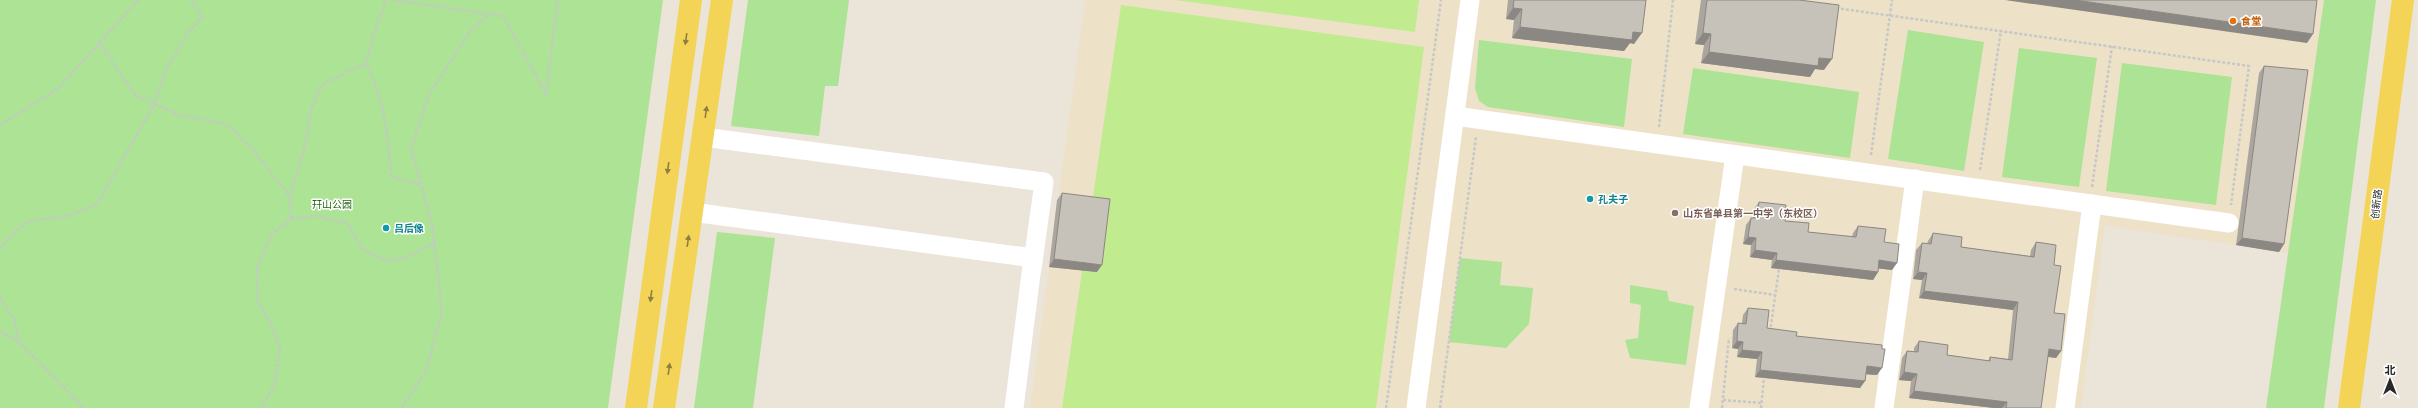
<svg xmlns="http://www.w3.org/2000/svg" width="2418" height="408" font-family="Ubuntu,'Noto Sans SC',sans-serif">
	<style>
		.education { fill: #ede2c8 }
		.green { fill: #ace394 }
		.pitch { fill: #c1eb8f }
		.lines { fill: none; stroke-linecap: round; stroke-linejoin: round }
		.path { stroke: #c7c7c7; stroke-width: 2.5; stroke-dasharray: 3 2; stroke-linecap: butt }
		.minor { stroke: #fff; stroke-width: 19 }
		.major { stroke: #f3d456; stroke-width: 22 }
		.wall { fill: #aaa69f }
		.shaded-wall { fill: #8b8782 }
		.building { fill: #c6c1b9; stroke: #8b8782 }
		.oneway { fill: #8e7e3f }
		.food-dot { fill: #e8710a; stroke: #fff; stroke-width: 1.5 }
		.culture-dot { fill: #0f9aa8; stroke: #fff; stroke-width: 1.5 }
		.education-dot { fill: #8d6e63; stroke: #fff; stroke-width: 1.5 }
		.labels { text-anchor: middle; stroke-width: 3; stroke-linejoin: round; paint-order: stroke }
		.food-label { font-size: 10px; font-weight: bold; fill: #c56008; stroke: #fff; text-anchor: start }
		.culture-label { font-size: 10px; font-weight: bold; fill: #0d838f; stroke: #fff; text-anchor: start }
		.park-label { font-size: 10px; fill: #256518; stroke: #fff }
		.street-label { font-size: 10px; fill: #282828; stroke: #fff }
		.education-label { font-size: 10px; font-weight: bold; fill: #785e54; stroke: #fff; text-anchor: start }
	</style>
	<rect width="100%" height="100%" fill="#ebe4d9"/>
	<path class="education" d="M1085 0H2324L2289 253 2105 226 2081 408H1030Z"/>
	<g class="green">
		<path d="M0 0H663L608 408H0Z"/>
		<path d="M748 0H849L838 86H825L819 136 731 126Z"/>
		<path d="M2324 0H2376L2324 408H2266Z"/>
		<path d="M1908 30 1984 42 1964 171 1888 159Z"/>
		<path d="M1479 40 1632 59 1624 127 1488 107 1479 101 1475 88Z"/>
		<path d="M2019 48 2097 58 2079 187 2002 177Z"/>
		<path d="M2122 63 2232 77 2216 205 2106 191Z"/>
		<path d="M1693 68 1859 92 1850 158 1683 134Z"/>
		<path d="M717 232 775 238 753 408H694Z"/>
		<path d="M1460 258 1502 262 1500 285 1533 288 1529 324 1506 348 1449 342Z"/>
		<path d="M1630 285 1667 291 1669 301 1694 306 1686 365 1630 358 1625 340 1638 338 1641 305 1630 303Z"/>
	</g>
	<g class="pitch">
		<path d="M1175 0H1419L1415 32Z"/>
		<path d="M1121 5 1424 47 1376 408H1062Z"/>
	</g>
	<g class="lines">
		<g class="path">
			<path d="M386 0 373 36 366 64C385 100 388 137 391 177L421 185"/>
			<path d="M393 0 503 16 546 94 558 0"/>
			<path d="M1836 8 2249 66 2231 205"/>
			<path d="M100 43 135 95 179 115 226 124 248 144 290 196"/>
			<path d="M0 125 59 88 138 0"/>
			<path d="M1659 127 1673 0"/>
			<path d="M1871 155 1892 0"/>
			<path d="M1980 170 2001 30"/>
			<path d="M2092 187 2112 46"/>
			<path d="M291 219 290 196 307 138 310 113 319 88 344 73 366 64"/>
			<path d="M0 248 13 233 30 221 72 215 97 204 154 105 166 70 188 32 203 17 191 0"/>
			<path d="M1734 289 1775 295"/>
			<path d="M0 298 14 320 19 343"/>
			<path d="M0 331 20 343 84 408"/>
			<path d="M1770 332 1779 269"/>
			<path d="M1723 400 1761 403"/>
			<path d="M261 408 274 386 280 347 270 322 258 302 257 268 271 235 291 219 316 216 347 223 362 249 386 261 408 257 434 243"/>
			<path d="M402 408 426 370 442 313 432 224 411 148 429 94 471 30 490 14"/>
			<path d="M1386 408 1441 0"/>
			<path d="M1440 408 1476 137"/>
			<path d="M1722 408 1729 338"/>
			<path d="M1761 408 1764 378"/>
		</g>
		<g class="minor">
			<path d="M1455 116 2229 223"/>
			<path d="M703 137 1044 182 1032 269"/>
			<path d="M692 212 1033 258 1014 408"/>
			<path d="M1416 408 1470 0"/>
			<path d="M1699 408 1735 155"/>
			<path d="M1884 408 1915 179"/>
			<path d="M2065 408 2092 204"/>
		</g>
		<g class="major">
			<path d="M636 408 691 0"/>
			<path d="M664 408 722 0"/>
			<path d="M2349 408 2403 0"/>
		</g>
	</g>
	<g class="wall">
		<path d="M1508 0H1646L1634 44 1630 43 1624 51 1512 38 1514 20 1506 19Z"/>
		<path d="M1701 0H1799L1824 70 1815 69 1810 77 1701 63 1704 45 1695 44Z"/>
		<path d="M2264 66 2284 244 2279 252 2236 245 2259 73Z"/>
		<path d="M1062 193 1097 272 1049 267 1057 200Z"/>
		<path d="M1759 202 1785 221 1808 232 1852 237 1853 233 1858 226 1884 242 1892 270 1878 268V272L1873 280 1771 268 1772 260 1750 257 1751 245 1743 244 1746 225 1751 218H1753L1754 209Z"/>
		<path d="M1933 233 1961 247 2030 256 2031 250 2036 242 2054 265V313L2061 351 2056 358 2048 357 2041 408H1994L1909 398 1911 381 1899 380 1902 358 1907 351 1914 352V348L1919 341 1947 355 1988 361 1990 357 2008 359 2013 310 1919 298 1922 280 1913 279 1916 250 1922 243 1927 244 1928 241Z"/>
		<path d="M1748 308 1767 328 1796 336 1877 375 1866 374 1865 381 1860 388 1755 377 1757 359 1737 357 1738 349 1732 348 1733 330 1738 323H1742L1743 315Z"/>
	</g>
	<g class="shaded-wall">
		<path d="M2005 0H2075L2313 34 2307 43Z"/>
		<path d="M1513 8 1522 9 1514 20 1506 19Z"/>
		<path d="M1520 27 1633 32 1642 33 1634 44 1630 43 1624 51 1512 38Z"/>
		<path d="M1703 33 1711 34 1704 45 1695 44Z"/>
		<path d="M1709 52 1819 58 1832 59 1824 70 1815 69 1810 77 1701 63Z"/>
		<path d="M1748 237 1756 238 1751 245 1743 244Z"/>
		<path d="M2242 238 2284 244 2279 252 2236 245Z"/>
		<path d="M1755 250 1777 253 1772 260 1750 257Z"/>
		<path d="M1054 259 1102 265 1097 272 1049 267Z"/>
		<path d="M1776 260 1878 272 1873 280 1771 268Z"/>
		<path d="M1879 260 1897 263 1892 270 1874 268Z"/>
		<path d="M1918 272 1927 273 1922 280 1913 279Z"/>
		<path d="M1924 291 2018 302 2013 310 1919 298Z"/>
		<path d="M1737 341 1743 342 1738 349 1732 348Z"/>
		<path d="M2049 349 2061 351 2056 358 2043 356Z"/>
		<path d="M1742 350 1762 352 1757 359 1737 357Z"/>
		<path d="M1867 366 1882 368 1877 375 1862 374Z"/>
		<path d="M1760 370 1865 381 1860 388 1755 377Z"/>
		<path d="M1904 372 1917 374 1911 381 1899 380Z"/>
		<path d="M1914 391 2007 402 2002 408H1994L1909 398Z"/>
	</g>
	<g class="building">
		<path d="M1514 0H1646L1642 33 1633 32 1632 40 1520 27 1522 9 1513 8Z"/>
		<path d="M1707 0H1799L1839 5 1832 59 1819 58 1818 66 1709 52 1711 34 1703 33Z"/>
		<path d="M2075 0H2317L2313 34Z"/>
		<path d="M2264 66 2308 70 2284 244 2242 238Z"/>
		<path d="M1062 193 1110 199 1102 265 1054 259Z"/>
		<path d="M1759 202 1786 205 1785 221 1809 223 1808 232 1856 237 1858 226 1886 229 1884 242 1899 244 1897 263 1879 260 1878 272 1776 260 1777 253 1755 250 1756 238 1748 237 1751 218H1757Z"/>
		<path d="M1933 233 1962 237 1961 247 2034 257 2036 242 2056 245 2054 265 2061 266 2054 313 2065 314 2061 351 2049 349 2041 408H2006L2007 402 1914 391 1917 374 1904 372 1907 351 1918 352 1919 341 1948 345 1947 355 1990 361V357L2012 360 2018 302 1924 291 1927 273 1918 272 1922 243 1931 244Z"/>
		<path d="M1748 308 1769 310 1767 328 1797 332 1796 336 1882 345V349H1885L1882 368 1867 366 1865 381 1760 370 1762 352 1742 350 1743 342 1737 341 1738 323 1746 324Z"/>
	</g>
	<defs><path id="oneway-solid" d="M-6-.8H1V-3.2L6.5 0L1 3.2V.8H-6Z"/></defs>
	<g class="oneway">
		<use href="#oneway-solid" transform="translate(686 39) rotate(98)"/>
		<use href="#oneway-solid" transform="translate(706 112) rotate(-82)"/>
		<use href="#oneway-solid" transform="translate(668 168) rotate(98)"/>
		<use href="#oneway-solid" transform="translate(688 241) rotate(-82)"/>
		<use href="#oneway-solid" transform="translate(651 296) rotate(98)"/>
		<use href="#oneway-solid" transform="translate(669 369) rotate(-82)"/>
	</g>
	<circle class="food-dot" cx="2233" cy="21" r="4"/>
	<g class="culture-dot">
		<circle cx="1590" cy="199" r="4"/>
		<circle cx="386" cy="228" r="4"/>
	</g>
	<circle class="education-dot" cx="1675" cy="213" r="4"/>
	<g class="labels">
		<g class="food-label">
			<text x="2241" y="25">食堂</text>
		</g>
		<g class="culture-label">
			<text x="1598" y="203">孔夫子</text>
			<text x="394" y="232">吕后像</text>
		</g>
		<g class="park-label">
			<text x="332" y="208">幵山公园</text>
		</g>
		<g class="street-label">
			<text transform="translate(2376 204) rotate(-83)" y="4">创新路</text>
		</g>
		<g class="education-label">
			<text x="1683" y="217">山东省单县第一中学（东校区）</text>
		</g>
	</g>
	<g transform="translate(2390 380)" stroke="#ffffff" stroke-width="3" paint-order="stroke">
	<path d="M0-3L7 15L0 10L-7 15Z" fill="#282828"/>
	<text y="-6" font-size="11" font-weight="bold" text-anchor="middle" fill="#282828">北</text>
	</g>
</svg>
